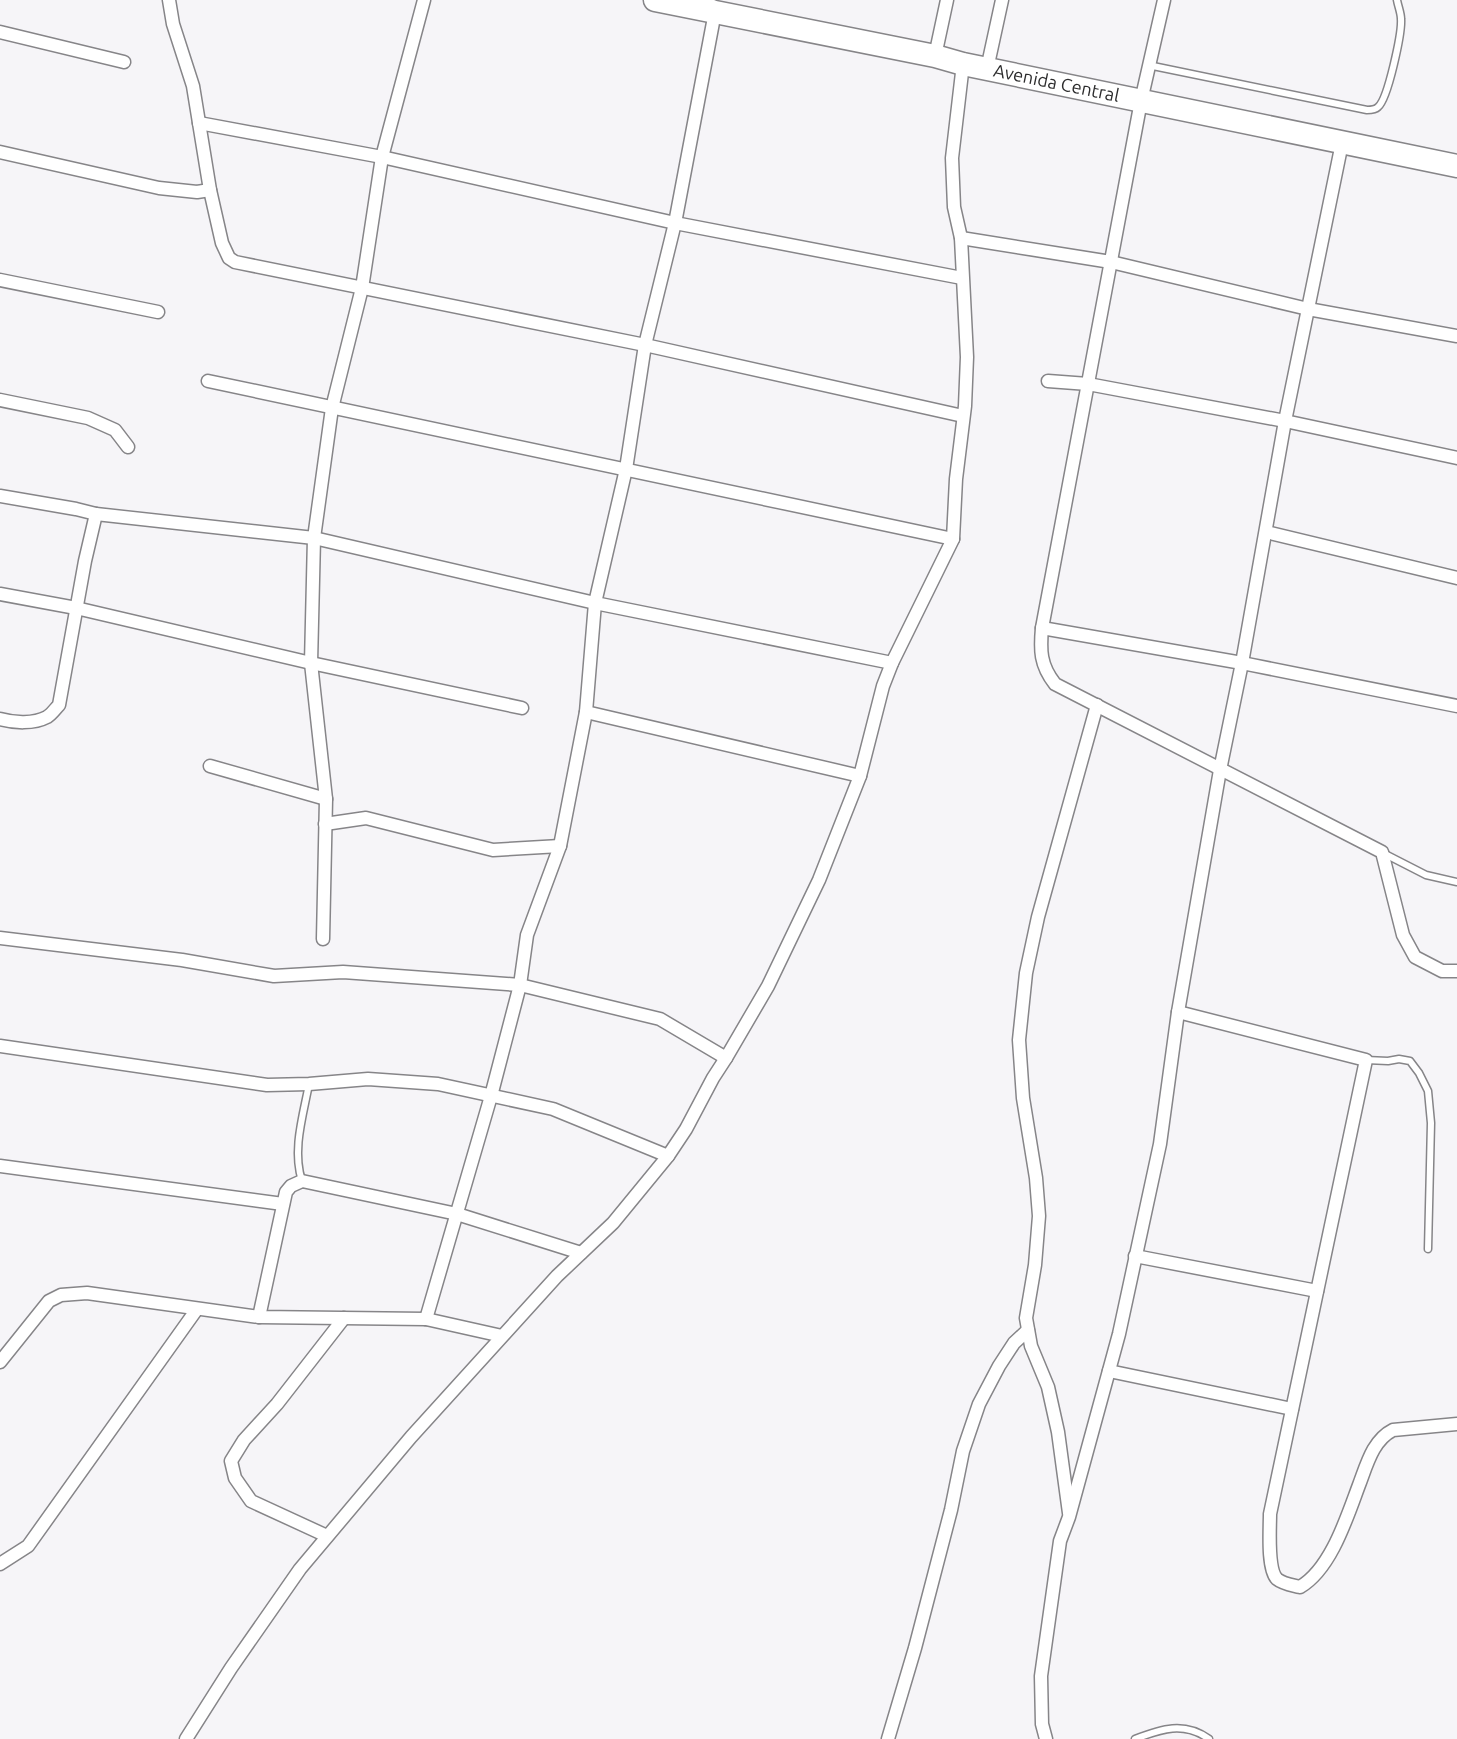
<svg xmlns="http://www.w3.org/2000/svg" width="1457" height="1739" font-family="Ubuntu,sans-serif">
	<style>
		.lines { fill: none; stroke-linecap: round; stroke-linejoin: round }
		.lane-casing { stroke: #868588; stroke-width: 9 }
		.street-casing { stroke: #868588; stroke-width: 15 }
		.highway-casing { stroke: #868588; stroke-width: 25 }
		.lane { stroke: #fff; stroke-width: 6 }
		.street { stroke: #fff; stroke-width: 12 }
		.highway { stroke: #fff; stroke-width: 22 }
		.labels { text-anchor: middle; stroke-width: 4; stroke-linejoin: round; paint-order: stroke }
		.street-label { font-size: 18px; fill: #2c2c2d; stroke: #fff }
	</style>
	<rect width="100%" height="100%" fill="#f6f5f8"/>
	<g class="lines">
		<g class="lane-casing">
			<g id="lane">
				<path d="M1148 65 1367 110C1371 110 1375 110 1378 107 1388 99 1402 33 1401 19 1401 13 1398 6 1397 0"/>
				<path d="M1383 853 1426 875 1457 882"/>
				<path d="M1366 1060 1388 1061 1399 1059 1410 1061 1419 1073 1428 1091 1431 1123 1428 1249"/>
				<path d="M302 1181C292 1150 303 1116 309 1084"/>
				<path d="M1135 1739C1161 1729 1184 1721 1209 1739"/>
			</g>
		</g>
		<g class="street-casing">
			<g id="street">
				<path d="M169 0 173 24 193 86 210 190 222 243 229 258 235 262 645 345 963 416"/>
				<path d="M1164 0 1141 101 1042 628C1040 650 1040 665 1055 684L1382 852 1403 935 1415 957 1442 971H1457"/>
				<path d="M0 32 124 62"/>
				<path d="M935 56 947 0"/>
				<path d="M987 69 1002 0"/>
				<path d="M199 123 382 157 675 223 962 278"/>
				<path d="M0 152 159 188 197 192 210 190"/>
				<path d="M961 238 1111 262 1308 309 1457 336"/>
				<path d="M0 280 158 312"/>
				<path d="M208 381 953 539"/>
				<path d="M1048 381 1088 384 1285 421 1457 458"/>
				<path d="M0 400 88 418 115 430 128 447"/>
				<path d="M0 496 76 509 96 514 314 538 595 603 892 663"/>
				<path d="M1266 532 1457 578"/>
				<path d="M0 594 76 608 311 663 522 708"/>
				<path d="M1042 628 1242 663 1457 706"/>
				<path d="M586 712 860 776"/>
				<path d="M0 719C14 723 34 724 47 717 52 714 55 709 59 705L85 561 96 514"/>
				<path d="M210 766 326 799"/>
				<path d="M325 824 366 818 493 850 560 846"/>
				<path d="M0 938 182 960 274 976 343 972 520 985 660 1019 726 1058"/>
				<path d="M323 939 326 799 311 663 314 538 332 408 362 288 382 157 424 0"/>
				<path d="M1178 1012 1366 1060 1270 1514C1270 1529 1267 1569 1277 1579 1283 1584 1292 1585 1300 1587 1331 1569 1347 1517 1359 1485 1367 1464 1373 1440 1393 1430L1457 1424"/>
				<path d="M0 1046 267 1085 309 1084 368 1079 438 1084 553 1109 668 1156"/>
				<path d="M0 1166 283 1204"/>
				<path d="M1135 1256 1317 1291"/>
				<path d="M259 1317 286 1192 291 1186 302 1181 457 1214 581 1253"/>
				<path d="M426 1319 491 1096 520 985 527 935 560 846 586 712 595 603 626 469 645 345 675 223 715 12 713 6"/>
				<path d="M0 1362 49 1301 61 1295 87 1293 259 1317 426 1319 502 1336"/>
				<path d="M1109 1371 1292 1409"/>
				<path d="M1069 1513 1058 1432 1048 1387 1031 1346 1026 1318 1035 1265 1039 1216 1036 1178 1023 1098 1019 1040 1026 973 1038 917 1097 705"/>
				<path d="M327 1536 251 1501 235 1478 231 1461 244 1440 277 1404 344 1318"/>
				<path d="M0 1564 28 1546 197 1309"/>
				<path d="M186 1739 231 1668 300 1569 411 1437 557 1276 613 1223 668 1156 686 1129 713 1078 726 1058 768 986 819 880 860 776 883 686 892 663 953 539 956 479 965 406 967 357 961 238 954 207 952 158 963 64"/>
				<path d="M888 1739 915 1648 951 1510 963 1451 979 1404 999 1366 1014 1343 1028 1330"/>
				<path d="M1046 1739 1042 1724 1041 1676 1060 1541 1069 1517 1119 1334 1160 1144 1178 1012 1220 770 1242 663 1285 421 1342 143"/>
			</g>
		</g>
		<g class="highway-casing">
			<g id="highway">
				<path id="s1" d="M655 0 935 56 963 64 1457 166"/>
			</g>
		</g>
		<use href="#lane" class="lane"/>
		<use href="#street" class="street"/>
		<use href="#highway" class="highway"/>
	</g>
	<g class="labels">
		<g class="street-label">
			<text dy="6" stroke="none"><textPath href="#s1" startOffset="410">Avenida Central</textPath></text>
		</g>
	</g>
</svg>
